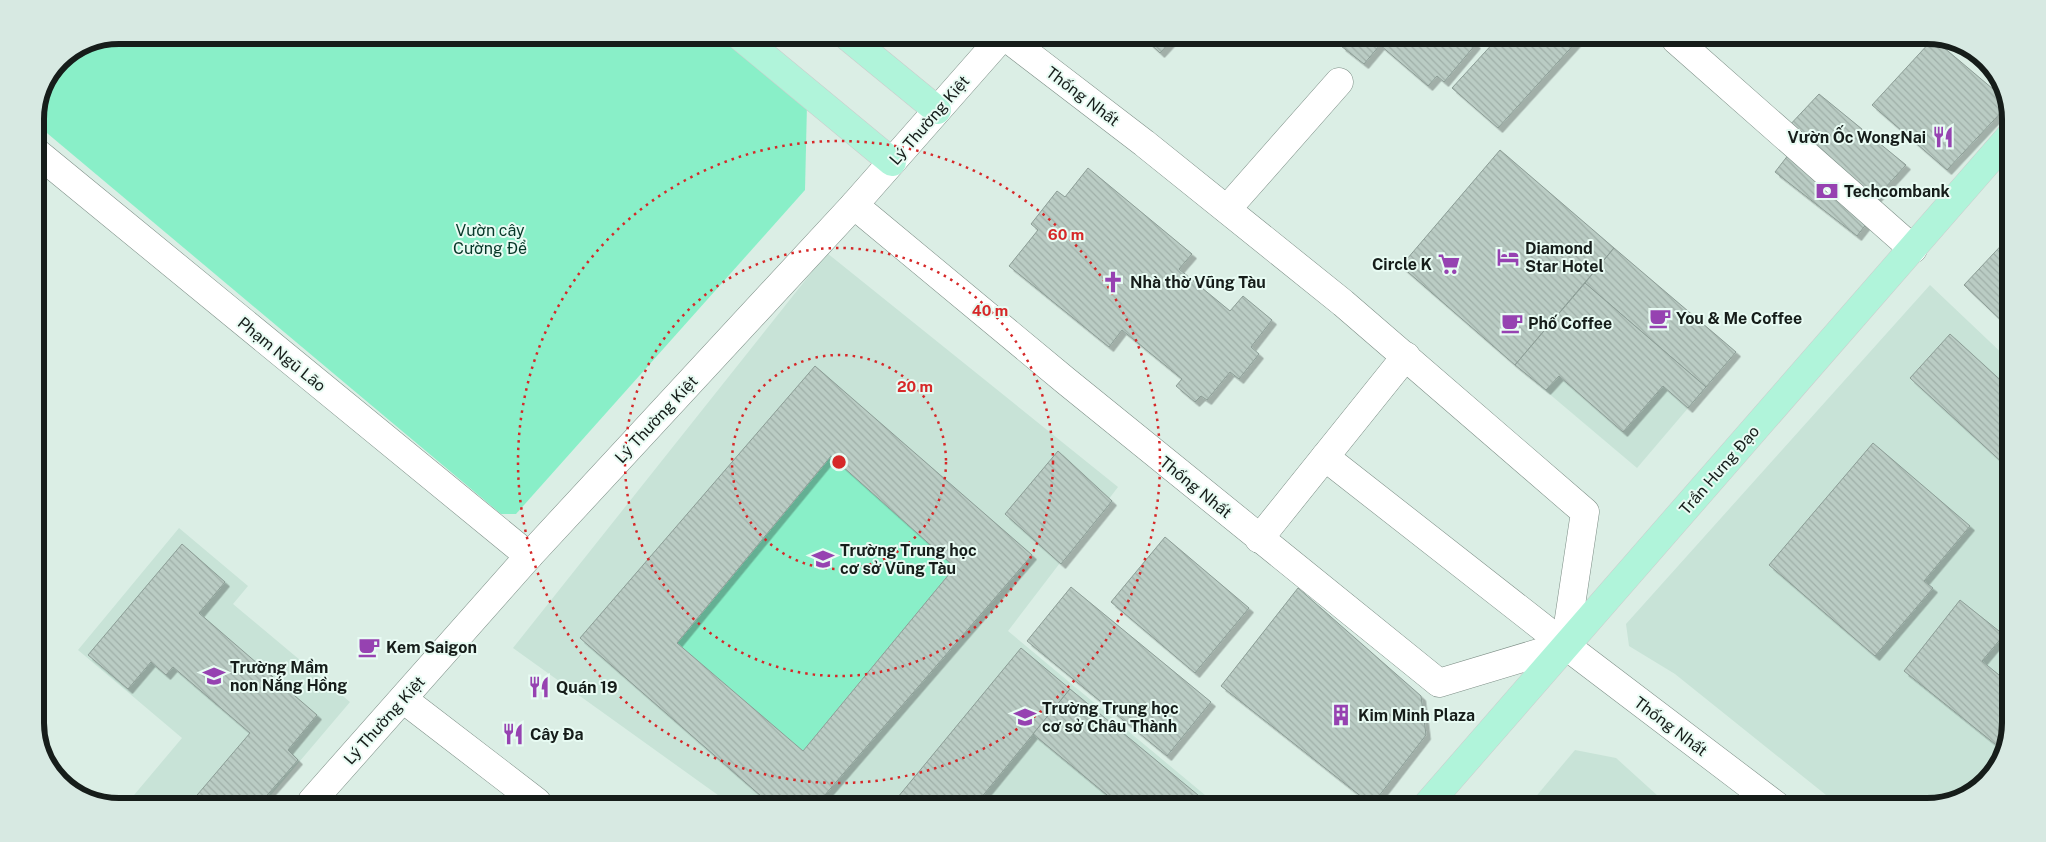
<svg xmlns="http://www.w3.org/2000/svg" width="2046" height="842" font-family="'Public Sans',sans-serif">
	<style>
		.built { fill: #c8e3d7 }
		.park { fill: #89efc8 }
		.building { fill: url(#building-back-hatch); stroke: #8c9d96; fill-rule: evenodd; filter: url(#shadow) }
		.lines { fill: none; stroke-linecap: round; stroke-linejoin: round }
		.minor-casing { stroke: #7d8e86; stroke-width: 29 }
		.major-casing { stroke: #cccdcd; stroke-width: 29 }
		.minor { stroke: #fff; stroke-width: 28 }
		.major { stroke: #b0f4da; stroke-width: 28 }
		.ring { fill: none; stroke: #d62828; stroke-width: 2.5; stroke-dasharray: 2.5 5 }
		.labels { text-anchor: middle; stroke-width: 4; stroke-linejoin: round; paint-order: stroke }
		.street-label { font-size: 16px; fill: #161d1a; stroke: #e8fbf3 }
		.poi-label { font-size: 16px; font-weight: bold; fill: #161d1a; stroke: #e8fbf3; text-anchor: start }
		.park-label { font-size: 16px; fill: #063728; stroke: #e8fbf3 }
		.rim { fill: none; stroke: #161d1a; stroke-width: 6 }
		.centre { fill: #d62828; stroke: #e8fbf3; stroke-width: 2.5 }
		.ring-label { font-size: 15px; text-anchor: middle; font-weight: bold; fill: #d62828; stroke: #e8fbf3; stroke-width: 4; stroke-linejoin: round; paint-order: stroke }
	</style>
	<defs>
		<pattern id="building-back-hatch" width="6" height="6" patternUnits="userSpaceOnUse" patternTransform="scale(1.25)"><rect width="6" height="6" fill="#baccc4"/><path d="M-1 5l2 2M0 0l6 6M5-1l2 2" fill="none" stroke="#9fafa8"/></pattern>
		<filter id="shadow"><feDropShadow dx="4.5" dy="4.5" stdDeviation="0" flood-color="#0004"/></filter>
	</defs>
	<rect width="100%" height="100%" fill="#dbeee5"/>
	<g class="built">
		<path d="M1952 41H1959L1997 72 2000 81Z"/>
		<path d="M827 253 1118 487 1008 631 1217 805 729 803 513 648Z"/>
		<path d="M1585 283 1706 387 1637 468 1515 365Z"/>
		<path d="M1930 285 2008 359 2005 755 1974 793 1927 807H1841L1675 674 1629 646 1626 624Z"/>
		<path d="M179 528 248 586 233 604 350 702 266 801H129L182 738 78 650Z"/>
		<path d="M1575 750 1616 758 1669 806H1528Z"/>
	</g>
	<g class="park">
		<path d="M119 35 729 37 807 104 805 190 516 514H501L35 123V114L60 59 87 41Z"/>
		<path d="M831 456 955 567 803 751 677 643Z"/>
	</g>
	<g class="building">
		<path d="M1145 39H1173L1160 53Z"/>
		<path d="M1347 39 1471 40 1476 44 1444 82 1437 76 1428 86 1380 45 1364 64 1341 46Z"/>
		<path d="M1496 40H1578L1498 128 1452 88Z"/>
		<path d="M1931 41H1936L2006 100 2008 105 1947 170 1872 105Z"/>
		<path d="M1819 94 1906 165 1874 200 1786 129Z"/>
		<path d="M1796 145 1878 209 1857 236 1775 172Z"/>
		<path d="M1500 150 1614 248 1515 365 1401 266Z"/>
		<path d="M1088 168 1192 254 1179 269 1230 311 1243 296 1272 320 1251 347 1259 354 1239 379 1230 372 1207 400 1201 396 1195 402 1176 386 1182 379 1122 330 1109 347 1009 266 1038 230 1031 224 1057 191 1065 197Z"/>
		<path d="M2010 236 2009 328 1964 285Z"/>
		<path d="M1614 248 1736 352 1706 387 1585 283Z"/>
		<path d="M1585 283 1706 387 1688 408 1663 386 1623 432 1559 376 1546 390 1515 365Z"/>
		<path d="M1950 334 2008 387 2007 464 2006 466 1910 378Z"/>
		<path d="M815 366 1032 555 818 803H769L580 638ZM831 456 955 567 803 751 677 643Z"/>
		<path d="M1873 443 1970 526 1924 581 1933 588 1875 656 1769 565Z"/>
		<path d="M1058 451 1112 501 1061 564 1005 514Z"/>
		<path d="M1165 537 1249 608 1195 673 1111 602Z"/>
		<path d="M182 544 225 582 199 613 317 715 288 750 298 760 262 801H192L250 733 173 667 166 675 151 662 128 689 88 655Z"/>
		<path d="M1071 587 1211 702 1167 756 1027 641Z"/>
		<path d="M1298 588 1421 696 1426 735 1372 805 1221 686Z"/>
		<path d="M1960 600 2004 635 1982 661 2005 680V752L1904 671Z"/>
		<path d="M1021 648 1070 689 976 804 893 803Z"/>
		<path d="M1070 689 1210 805 1118 804 1033 734Z"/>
	</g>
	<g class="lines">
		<g class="minor-casing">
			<g id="minor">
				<path d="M1007 38 1144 143 1343 303 1585 512 1565 645"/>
				<path d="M1676 40 1913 249"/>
				<path d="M35 151 529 556"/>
				<path d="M854 205 1066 381 1439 683 1565 645"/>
				<path d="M1227 209 1339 82"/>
				<path d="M1325 457 1565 645 1777 806"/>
				<path d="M1259 539 1406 356"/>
				<path d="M403 699 537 802"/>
				<path d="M312 801 529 556 854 205 1001 38"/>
			</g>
		</g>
		<g class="major-casing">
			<g id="major">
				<path d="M741 37 892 162"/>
				<path d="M848 37 937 110"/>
				<path d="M1427 805 2011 135"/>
			</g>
		</g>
		<use href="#minor" class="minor"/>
		<use href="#major" class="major"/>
	</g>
	<g class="ring">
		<circle cx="839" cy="462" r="107"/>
		<circle cx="839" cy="462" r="214"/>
		<circle cx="839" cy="462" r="321"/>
	</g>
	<defs>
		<g id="restaurant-bare" transform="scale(1.725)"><path d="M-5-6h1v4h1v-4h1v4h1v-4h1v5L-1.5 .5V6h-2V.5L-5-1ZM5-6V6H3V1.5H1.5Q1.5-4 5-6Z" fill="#9642b1" stroke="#e8fbf3" stroke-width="2.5" paint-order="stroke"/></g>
		<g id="bank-bare" transform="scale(1.725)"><path d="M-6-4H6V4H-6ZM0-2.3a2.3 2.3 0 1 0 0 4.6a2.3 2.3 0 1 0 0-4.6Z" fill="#9642b1" stroke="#e8fbf3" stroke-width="2.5" paint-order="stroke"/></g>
		<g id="hotel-bare" transform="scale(1.725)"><path d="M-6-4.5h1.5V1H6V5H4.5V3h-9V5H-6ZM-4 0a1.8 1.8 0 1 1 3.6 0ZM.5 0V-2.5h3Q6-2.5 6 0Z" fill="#9642b1" stroke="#e8fbf3" stroke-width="2.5" paint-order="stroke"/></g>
		<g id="supermarket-bare" transform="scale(1.725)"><path d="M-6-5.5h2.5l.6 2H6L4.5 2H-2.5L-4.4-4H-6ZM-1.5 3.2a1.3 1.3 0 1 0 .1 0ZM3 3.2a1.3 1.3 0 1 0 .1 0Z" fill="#9642b1" stroke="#e8fbf3" stroke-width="2.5" paint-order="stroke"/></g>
		<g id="church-bare" transform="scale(1.725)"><path d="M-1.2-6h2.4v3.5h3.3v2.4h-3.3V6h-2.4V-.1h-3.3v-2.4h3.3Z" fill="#9642b1" stroke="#e8fbf3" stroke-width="2.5" paint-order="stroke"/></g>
		<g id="cafe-bare" transform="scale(1.725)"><path d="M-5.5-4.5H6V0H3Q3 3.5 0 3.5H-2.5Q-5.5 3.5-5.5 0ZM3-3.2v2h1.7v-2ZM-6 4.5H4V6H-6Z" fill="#9642b1" stroke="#e8fbf3" stroke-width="2.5" paint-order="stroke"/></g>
		<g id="school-bare" transform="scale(1.725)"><path d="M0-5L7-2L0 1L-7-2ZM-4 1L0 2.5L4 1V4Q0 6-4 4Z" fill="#9642b1" stroke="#e8fbf3" stroke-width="2.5" paint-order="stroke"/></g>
		<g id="building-bare" transform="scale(1.725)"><path d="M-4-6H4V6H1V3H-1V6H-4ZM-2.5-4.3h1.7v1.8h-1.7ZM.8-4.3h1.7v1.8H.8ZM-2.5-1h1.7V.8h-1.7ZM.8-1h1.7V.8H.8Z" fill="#9642b1" stroke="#e8fbf3" stroke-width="2.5" paint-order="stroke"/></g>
	</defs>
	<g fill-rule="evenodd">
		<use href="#restaurant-bare" x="1943" y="137"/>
		<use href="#bank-bare" x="1827" y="191"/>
		<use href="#hotel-bare" x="1508" y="257"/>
		<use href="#supermarket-bare" x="1449" y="264"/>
		<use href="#church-bare" x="1113" y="282"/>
		<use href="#cafe-bare" x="1660" y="318"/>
		<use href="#cafe-bare" x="1512" y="323"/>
		<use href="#school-bare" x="823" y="559"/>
		<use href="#cafe-bare" x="369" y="647"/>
		<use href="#school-bare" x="214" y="676"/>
		<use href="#restaurant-bare" x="539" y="687"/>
		<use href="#building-bare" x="1341" y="715"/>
		<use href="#school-bare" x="1025" y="717"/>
		<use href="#restaurant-bare" x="513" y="734"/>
	</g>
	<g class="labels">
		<g class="street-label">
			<text transform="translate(1083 96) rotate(37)" y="6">Thống Nhất</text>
			<text transform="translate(929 120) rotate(-49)" y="6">Lý Thường Kiệt</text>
			<text transform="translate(282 354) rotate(39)" y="6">Phạm Ngũ Lão</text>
			<text transform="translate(656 419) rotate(-47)" y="6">Lý Thường Kiệt</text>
			<text transform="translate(1719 470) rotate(-49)" y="6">Trần Hưng Đạo</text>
			<text transform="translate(1196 487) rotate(39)" y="6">Thống Nhất</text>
			<text transform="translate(384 720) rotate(-48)" y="6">Lý Thường Kiệt</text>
			<text transform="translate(1671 726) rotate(37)" y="6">Thống Nhất</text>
		</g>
		<g class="poi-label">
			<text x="1926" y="143" text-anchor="end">Vườn Ốc WongNai</text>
			<text x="1844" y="197">Techcombank</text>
			<text x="1525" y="254">Diamond<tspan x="1525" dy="18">Star Hotel</tspan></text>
			<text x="1432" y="270" text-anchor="end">Circle K</text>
			<text x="1130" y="288">Nhà thờ Vũng Tàu</text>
			<text x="1676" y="324">You &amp; Me Coffee</text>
			<text x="1528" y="329">Phố Coffee</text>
			<text x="840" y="556">Trường Trung học<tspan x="840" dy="18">cơ sở Vũng Tàu</tspan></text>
			<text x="386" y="653">Kem Saigon</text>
			<text x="230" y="673">Trường Mầm<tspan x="230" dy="18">non Nắng Hồng</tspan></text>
			<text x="556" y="693">Quán 19</text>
			<text x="1042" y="714">Trường Trung học<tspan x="1042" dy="18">cơ sở Châu Thành</tspan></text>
			<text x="1358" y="721">Kim Minh Plaza</text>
			<text x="530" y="740">Cây Đa</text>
		</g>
		<g class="park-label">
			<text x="490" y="236">Vườn cây<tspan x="490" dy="18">Cường Để</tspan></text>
		</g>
	</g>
	<path d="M0 0H2046V842H0ZM119 44H1927A75 75 0 0 1 2002 119V723A75 75 0 0 1 1927 798H119A75 75 0 0 1 44 723V119A75 75 0 0 1 119 44Z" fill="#d7e9e2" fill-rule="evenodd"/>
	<path class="rim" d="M119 44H1927A75 75 0 0 1 2002 119V723A75 75 0 0 1 1927 798H119A75 75 0 0 1 44 723V119A75 75 0 0 1 119 44Z"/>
	<circle cx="839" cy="462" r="8" class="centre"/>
	<g class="ring-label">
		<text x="1066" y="240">60 m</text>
		<text x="990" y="316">40 m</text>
		<text x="915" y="392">20 m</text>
	</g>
</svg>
